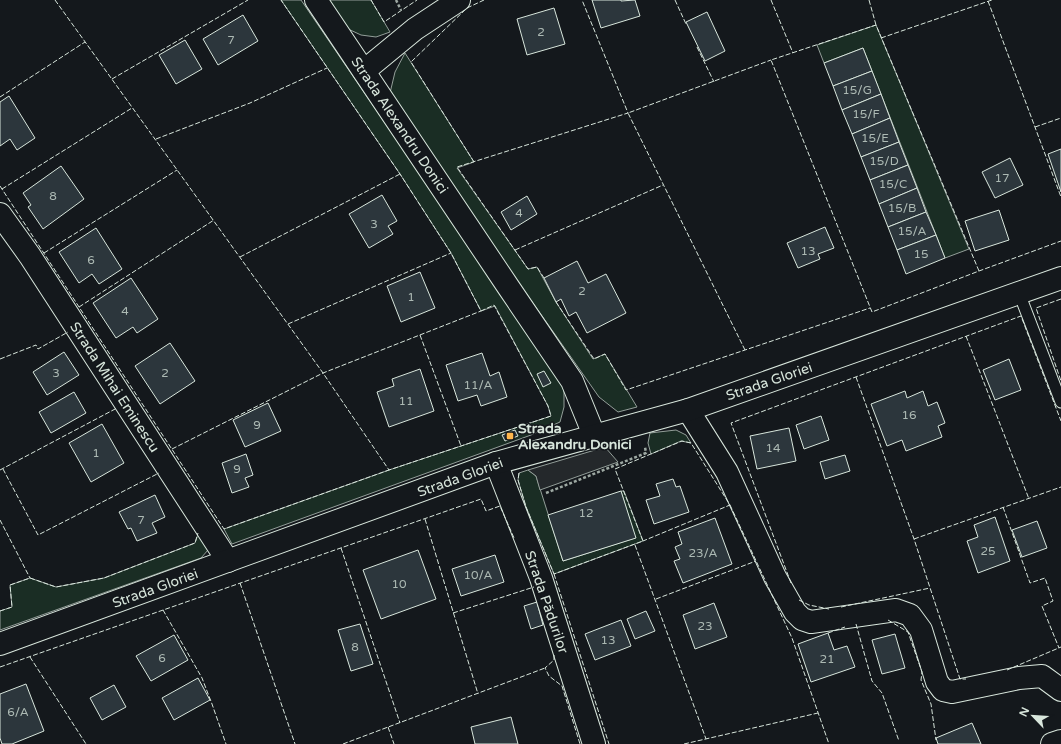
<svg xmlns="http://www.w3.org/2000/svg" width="1061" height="744" font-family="'Varela Round',sans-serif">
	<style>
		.green { fill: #1a2d24; stroke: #939e99 }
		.parking { fill: #24282b; stroke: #939e99 }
		.building { fill: #2c363c; stroke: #d8e6dc }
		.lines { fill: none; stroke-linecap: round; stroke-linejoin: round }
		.lane-casing { stroke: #d8e6dc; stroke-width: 13 }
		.street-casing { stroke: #d8e6dc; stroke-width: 24 }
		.secondary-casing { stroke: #d8e6dc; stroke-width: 24 }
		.path { stroke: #9da8a2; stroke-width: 2.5; stroke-dasharray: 3 2; stroke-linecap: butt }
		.lane { stroke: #14181c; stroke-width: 11 }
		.street { stroke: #14181c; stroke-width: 22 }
		.secondary { stroke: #14181c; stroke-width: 22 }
		.fence { stroke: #d8e6dc; stroke-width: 1; stroke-dasharray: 5 2; stroke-linecap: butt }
		.poi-dot { fill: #ffb74d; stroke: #14181c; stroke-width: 1.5 }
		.labels { text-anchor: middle; stroke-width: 3; stroke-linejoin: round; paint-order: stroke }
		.number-label { font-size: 12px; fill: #adbab4 }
		.street-label { font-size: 14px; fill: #d8e6dc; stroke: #14181c }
		.poi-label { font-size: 14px; font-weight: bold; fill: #d8e6dc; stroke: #14181c; text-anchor: start }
	</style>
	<rect width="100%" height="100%" fill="#14181c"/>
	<g class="green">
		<path d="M281 0H301L564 385V407L560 422 531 435 232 544 224 529 389 470 551 416 548 406 495 306 481 311 451 253 400 174Z"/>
		<path d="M327 0H371L390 32 376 37 361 35 346 28Z"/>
		<path d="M876 25 969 249 945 258 863 48 824 63 817 45Z"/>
		<path d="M405 53 474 162 457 168 528 269 537 267 556 302 593 359 605 354 637 407 618 412 599 397 393 104 390 93 395 72Z"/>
		<path d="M676 430 686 435 691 443 681 441 651 454 648 443 650 433Z"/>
		<path d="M528 470 536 476 563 561 635 538 621 491H624L643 541 554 574 526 507 518 480 519 473Z"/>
		<path d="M198 534 208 550 201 558 0 630V611L12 607 10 585 30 578 56 587 104 578 195 543Z"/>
	</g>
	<path class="parking" d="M605 447 618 462 540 490 536 476 528 470Z"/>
	<g class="building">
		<path d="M592 0H621V1L635 0 640 16 601 28Z"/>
		<path d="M554 8 565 44 527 55 517 19Z"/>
		<path d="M707 12 725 51 705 61 686 22Z"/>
		<path d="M243 15 258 41 218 65 203 39Z"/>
		<path d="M185 40 202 69 176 84 159 55Z"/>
		<path d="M863 48 872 71 833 86 824 63Z"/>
		<path d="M872 71 881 94 842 110 833 86Z"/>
		<path d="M881 94 890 118 852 134 842 110Z"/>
		<path d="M9 96 35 138 17 150 10 139 0 146V102Z"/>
		<path d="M890 118 899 142 861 157 852 134Z"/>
		<path d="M899 142 908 165 870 180 861 157Z"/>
		<path d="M1061 149V192L1048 154Z"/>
		<path d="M1010 158 1023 185 995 198 982 172Z"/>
		<path d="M908 165 917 188 879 204 870 180Z"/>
		<path d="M61 166 84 199 43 229 28 207 31 205 23 193Z"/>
		<path d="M917 188 926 212 888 227 879 204Z"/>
		<path d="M382 195 397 221 388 226 393 234 369 248 349 214Z"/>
		<path d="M527 196 537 214 511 230 501 212Z"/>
		<path d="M999 210 1009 240 975 251 965 221Z"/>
		<path d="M926 212 936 235 897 250 888 227Z"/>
		<path d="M825 227 834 248 818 254 820 259 798 268 787 243Z"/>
		<path d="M96 228 122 269 99 284 92 274 79 283 59 252Z"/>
		<path d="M936 235 945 258 906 274 897 250Z"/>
		<path d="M577 261 588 283 606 274 626 313 587 333 576 312 569 316 561 299 556 302 544 278Z"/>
		<path d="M420 272 435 308 401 322 387 286Z"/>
		<path d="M131 278 158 319 137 333 133 327 116 338 93 303Z"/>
		<path d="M170 343 195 381 160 404 135 366Z"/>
		<path d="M64 352 79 375 47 395 33 372Z"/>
		<path d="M482 353 490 376 499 372 507 397 481 406 477 395 458 401 446 365Z"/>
		<path d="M1009 359 1021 390 995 400 983 370Z"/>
		<path d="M420 369 434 411 389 427 377 392 394 386 392 379Z"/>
		<path d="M544 371 551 383 543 387 537 374Z"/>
		<path d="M905 391 907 398 923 391 928 406 937 402 945 423 938 426 942 437 906 451 902 440 887 446 871 404Z"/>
		<path d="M74 392 86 413 51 433 39 412Z"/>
		<path d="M268 403 281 431 245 447 233 420Z"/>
		<path d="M821 416 829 440 804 449 796 425Z"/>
		<path d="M102 424 124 463 91 482 69 443Z"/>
		<path d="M789 428 796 461 757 469 750 436Z"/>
		<path d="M515 430 518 436 505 441 502 435Z"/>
		<path d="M246 454 253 475 245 478 249 487 232 493 222 463Z"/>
		<path d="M845 455 850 471 825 479 820 462Z"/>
		<path d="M673 479 676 487 680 486 689 512 654 524 646 500 660 496 656 484Z"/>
		<path d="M621 491 636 538 563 561 548 515Z"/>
		<path d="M155 495 165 517 152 523 157 533 137 541 131 528 128 529 119 512Z"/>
		<path d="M995 517 1010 561 978 573 967 541 978 537 974 525Z"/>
		<path d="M715 518 732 564 683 583 674 561 680 559 675 547 682 544 678 532Z"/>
		<path d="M1037 521 1047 548 1022 557 1012 530Z"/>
		<path d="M418 550 436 599 381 619 363 570Z"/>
		<path d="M495 555 504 582 461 596 452 569Z"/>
		<path d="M537 602 543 625 531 629 524 606Z"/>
		<path d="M714 603 727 637 695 649 683 615Z"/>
		<path d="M646 611 655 631 635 639 627 619Z"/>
		<path d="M621 620 631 646 595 660 585 634Z"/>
		<path d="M360 624 373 664 351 671 338 630Z"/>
		<path d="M828 633 834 650 847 646 855 667 811 682 798 644Z"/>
		<path d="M895 634 905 668 882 674 872 640Z"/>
		<path d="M174 635 188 660 151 681 136 656Z"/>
		<path d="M198 678 210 700 174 720 162 698Z"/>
		<path d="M26 684 44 731 12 744H2L0 738V694Z"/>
		<path d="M114 685 126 707 102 720 90 698Z"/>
		<path d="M511 717 518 744H475L471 727Z"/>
		<path d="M972 723 981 744H938L936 738Z"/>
	</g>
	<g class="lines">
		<g class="lane-casing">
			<path id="lane" d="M1019 293 1061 402"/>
		</g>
		<g class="street-casing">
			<g id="street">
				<path d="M316 0 509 288 572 381 594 435"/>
				<path d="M364 71 415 29 459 0"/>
				<path d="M0 214 30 256 228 561"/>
				<path d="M688 410 727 472 775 577 795 612 802 619 811 622 896 610 910 615 921 630 937 682 943 690 952 692 1019 678 1042 676 1061 690"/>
				<path d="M496 463 541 578 594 744"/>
				<path d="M1052 744 1061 741"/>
			</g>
		</g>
		<g class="secondary-casing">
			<path id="secondary" d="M0 644 496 463 688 410 1061 278"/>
		</g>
		<g class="path">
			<path d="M396 0 401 10"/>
			<path d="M546 493 646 453 645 447"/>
		</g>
		<use href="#lane" class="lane"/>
		<use href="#street" class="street"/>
		<use href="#secondary" class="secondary"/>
		<g class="fence">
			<path d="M55 0 323 373 389 470 551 416 548 406 494 305 481 311 451 253 400 174 281 0"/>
			<path d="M371 0 384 22 417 0"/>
			<path d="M675 0 686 24"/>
			<path d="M771 0 793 53"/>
			<path d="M869 0 876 25"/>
			<path d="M988 1 1061 197"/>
			<path d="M881 38 992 0"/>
			<path d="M697 47 714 82"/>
			<path d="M112 79 248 0"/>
			<path d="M0 97 85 42"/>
			<path d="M1035 127 1061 118"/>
			<path d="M156 139 250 103 327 68"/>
			<path d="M474 162 411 62 467 8 484 0"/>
			<path d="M0 186 224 529 389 470"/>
			<path d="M2 189 132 108"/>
			<path d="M515 250 663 185"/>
			<path d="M44 253 177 170"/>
			<path d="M240 257 400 174"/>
			<path d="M979 271 876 25 771 60 872 312 979 271 1061 241"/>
			<path d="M544 278 537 267 528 269 457 167 628 113 582 0"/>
			<path d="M1061 299 1036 308 1061 381"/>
			<path d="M556 302 594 359 605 354 626 390 870 308"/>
			<path d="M79 307 214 220"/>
			<path d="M288 324 451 253"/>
			<path d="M420 335 461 446"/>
			<path d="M966 336 1029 499"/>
			<path d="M745 350 628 113 771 60"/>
			<path d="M0 359 36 345 38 349 68 332"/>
			<path d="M856 377 914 539 960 679H966"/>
			<path d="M172 449 323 373 481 311"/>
			<path d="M3 469 38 535 159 473"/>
			<path d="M0 470 117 408"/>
			<path d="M519 473 518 480 526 507 554 574 643 541 615 469 682 441 691 443 730 505 643 541"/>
			<path d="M730 505 792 638 829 744"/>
			<path d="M1003 507 1030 583 1045 578 1053 601 1042 606 1059 648"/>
			<path d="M425 519 478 694"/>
			<path d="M0 520 30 578"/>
			<path d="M914 539 1061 487"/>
			<path d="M635 545 706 739"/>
			<path d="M341 548 400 723"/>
			<path d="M554 574 609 744"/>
			<path d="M240 583 295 744"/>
			<path d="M791 583 731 423 1021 316 1061 421"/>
			<path d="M656 599 756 561"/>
			<path d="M799 600 809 605 829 609"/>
			<path d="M841 607 930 588"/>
			<path d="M163 610 202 678 212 704 226 744"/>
			<path d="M0 611 12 607 10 585 30 578 56 587 104 578 195 543 198 533"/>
			<path d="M453 613 534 587"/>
			<path d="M888 620 908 632 922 672 921 680 931 704 936 740"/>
			<path d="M856 624 872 681 882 693 899 741"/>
			<path d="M828 633 845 627"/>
			<path d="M554 655V660L545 668 549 676 562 686 580 744"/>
			<path d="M30 657 86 744"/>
			<path d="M0 667 481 499 486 511 500 506 514 538"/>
			<path d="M1007 670 1061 647"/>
			<path d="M388 727 394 744"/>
			<path d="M343 744 545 668"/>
			<path d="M684 744 818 713"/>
		</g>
	</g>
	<rect class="poi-dot" x="506" y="432" width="8" height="8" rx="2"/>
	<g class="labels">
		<g class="number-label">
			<text x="541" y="36">2</text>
			<text x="231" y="44">7</text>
			<text x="857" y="94">15/G</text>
			<text x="866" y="118">15/F</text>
			<text x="875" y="142">15/E</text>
			<text x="884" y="165">15/D</text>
			<text x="1002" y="182">17</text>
			<text x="893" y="188">15/C</text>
			<text x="53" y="200">8</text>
			<text x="902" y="212">15/B</text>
			<text x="519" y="217">4</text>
			<text x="374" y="228">3</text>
			<text x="912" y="235">15/A</text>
			<text x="808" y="255">13</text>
			<text x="921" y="258">15</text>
			<text x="91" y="264">6</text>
			<text x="582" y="295">2</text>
			<text x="411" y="301">1</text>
			<text x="125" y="315">4</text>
			<text x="56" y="377">3</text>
			<text x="165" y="377">2</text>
			<text x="478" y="389">11/A</text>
			<text x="406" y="405">11</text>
			<text x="909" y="419">16</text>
			<text x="257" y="429">9</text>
			<text x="773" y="452">14</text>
			<text x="96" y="457">1</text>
			<text x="237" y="473">9</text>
			<text x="586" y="517">12</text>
			<text x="141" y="524">7</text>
			<text x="988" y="555">25</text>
			<text x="703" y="557">23/A</text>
			<text x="478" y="579">10/A</text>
			<text x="399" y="588">10</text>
			<text x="705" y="630">23</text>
			<text x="608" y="644">13</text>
			<text x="355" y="651">8</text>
			<text x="162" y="662">6</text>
			<text x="827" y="663">21</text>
			<text x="18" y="716">6/A</text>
		</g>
		<g class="street-label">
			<text transform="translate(400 125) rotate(56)" y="5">Strada Alexandru Donici</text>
			<text transform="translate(769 381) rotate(-19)" y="5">Strada Gloriei</text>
			<text transform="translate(115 387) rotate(57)" y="5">Strada Mihai Eminescu</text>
			<text transform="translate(460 477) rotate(-20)" y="5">Strada Gloriei</text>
			<text transform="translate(155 588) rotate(-20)" y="5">Strada Gloriei</text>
			<text transform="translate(547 602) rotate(71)" y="5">Strada Pădurilor</text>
		</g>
		<g class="poi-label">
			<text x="518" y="433">Strada<tspan x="518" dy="16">Alexandru Donici</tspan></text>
		</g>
	</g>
	<g transform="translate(1033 716) rotate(295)" stroke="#14181c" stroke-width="3" paint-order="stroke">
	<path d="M0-3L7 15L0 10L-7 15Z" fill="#d8e6dc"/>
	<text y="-6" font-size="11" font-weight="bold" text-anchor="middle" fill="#d8e6dc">N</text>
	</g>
</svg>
